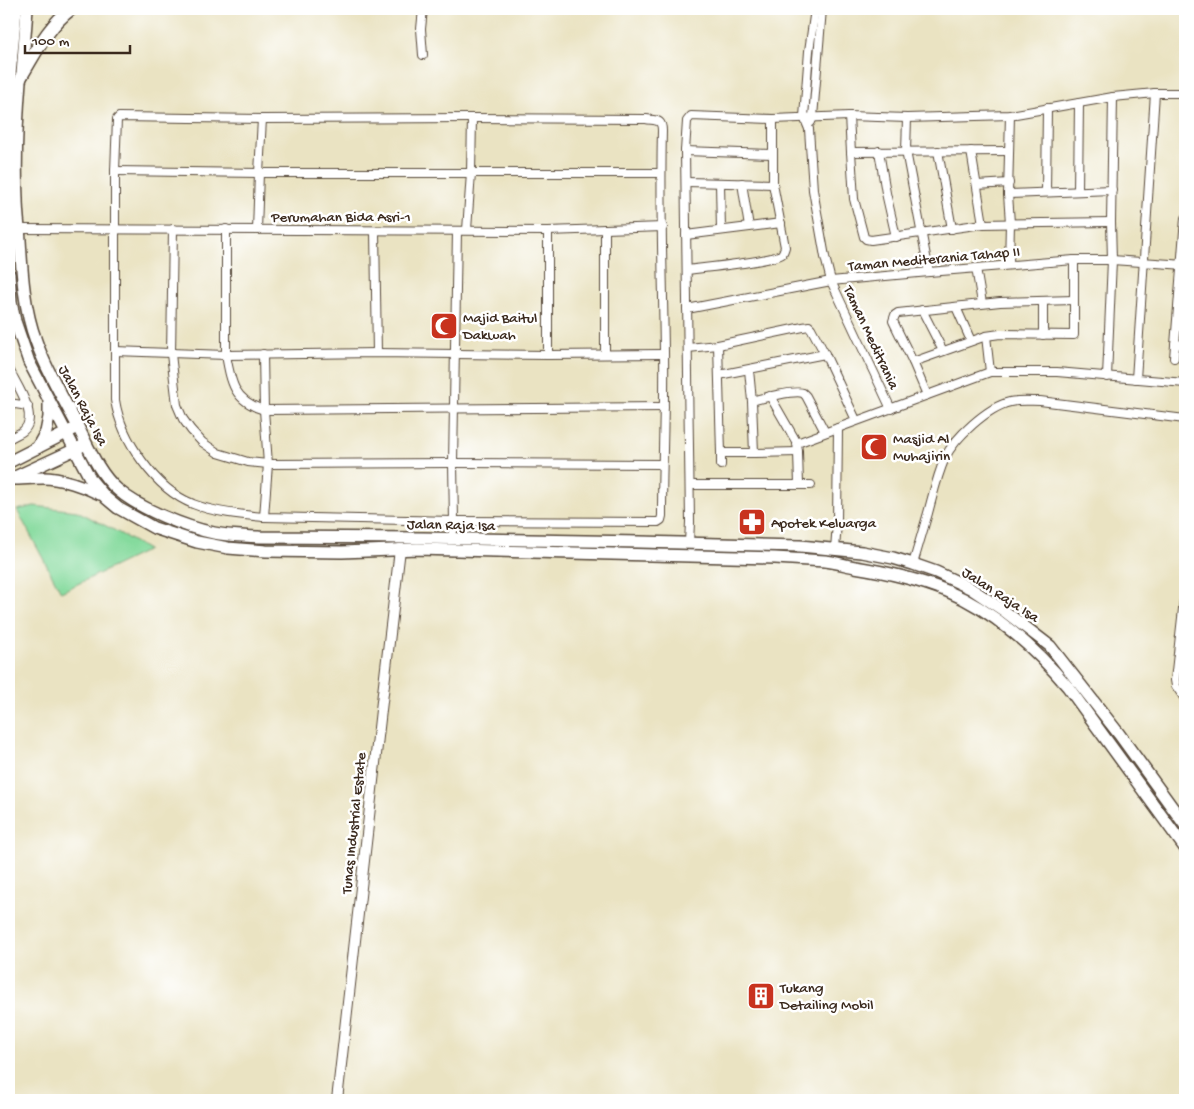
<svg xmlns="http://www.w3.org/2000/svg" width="1194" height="1109" font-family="'Gochi Hand',sans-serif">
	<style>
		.green { fill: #85da9d; stroke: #60825e }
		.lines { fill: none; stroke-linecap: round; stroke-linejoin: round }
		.minor-casing { stroke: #554637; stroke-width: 10 }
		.tertiary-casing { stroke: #554637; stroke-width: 12 }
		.secondary-casing { stroke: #554637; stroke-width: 14 }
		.trunk-casing { stroke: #554637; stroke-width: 15 }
		.minor { stroke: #fff; stroke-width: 8 }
		.tertiary { stroke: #fff; stroke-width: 10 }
		.secondary { stroke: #fff; stroke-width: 11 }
		.trunk { stroke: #fff; stroke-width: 12 }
		.labels { text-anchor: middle; stroke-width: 5; stroke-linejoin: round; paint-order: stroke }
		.street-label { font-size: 15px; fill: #3b2a1e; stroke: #fff }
		.poi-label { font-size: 15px; fill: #3b2a1e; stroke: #fff; text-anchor: start }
	</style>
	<rect width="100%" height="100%" fill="#fff"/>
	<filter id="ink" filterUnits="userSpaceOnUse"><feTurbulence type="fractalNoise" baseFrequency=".02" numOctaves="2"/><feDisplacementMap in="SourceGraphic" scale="10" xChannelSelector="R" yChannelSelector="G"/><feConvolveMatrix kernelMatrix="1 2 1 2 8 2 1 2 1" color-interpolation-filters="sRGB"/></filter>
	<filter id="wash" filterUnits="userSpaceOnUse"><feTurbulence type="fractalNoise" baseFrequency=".0096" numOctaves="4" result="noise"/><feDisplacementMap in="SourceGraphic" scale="20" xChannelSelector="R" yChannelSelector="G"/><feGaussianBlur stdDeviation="1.12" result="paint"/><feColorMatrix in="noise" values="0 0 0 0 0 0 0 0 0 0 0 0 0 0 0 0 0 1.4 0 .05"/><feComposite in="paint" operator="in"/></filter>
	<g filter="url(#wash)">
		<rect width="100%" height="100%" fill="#eae3c2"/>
		<path class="green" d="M34 506 77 511 114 530 148 550 61 592 17 510Z"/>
	</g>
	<g filter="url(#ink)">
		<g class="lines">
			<g class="minor-casing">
				<g id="minor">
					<path d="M815 9 809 51 804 117 809 129 813 190 825 257 831 281 891 409"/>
					<path d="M423 55 421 29 423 9"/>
					<path d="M1113 97 1155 93"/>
					<path d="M849 116 851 152"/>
					<path d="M119 117 262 119 472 118 646 119C657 121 662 119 662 131 660 205 663 278 664 352 665 406 662 461 662 516L661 520 658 522 454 521 264 517C243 515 212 512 193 504 155 489 121 439 115 400V171L117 119Z"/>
					<path d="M907 118 906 151 929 272"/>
					<path d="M811 122 813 117 822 9"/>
					<path d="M685 151 773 154"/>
					<path d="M879 151 886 193 896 237"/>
					<path d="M938 151 952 229"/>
					<path d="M971 151 983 224"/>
					<path d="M1009 151 851 152 854 199 864 237 866 239 871 240 983 224 1111 222"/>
					<path d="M115 171 259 173H661"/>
					<path d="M686 182 773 184"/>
					<path d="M720 183 721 230"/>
					<path d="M742 183 749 227"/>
					<path d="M977 185 1009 183"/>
					<path d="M1078 191 1079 103"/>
					<path d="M1046 192 1047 108"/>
					<path d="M1008 194 1112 190"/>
					<path d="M19 229 548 231 663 227"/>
					<path d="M173 229 171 354 177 405 183 419 191 430 202 442 218 453 248 462 268 464 453 463 662 464"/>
					<path d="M226 229V355C231 383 234 401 264 410L664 407"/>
					<path d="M257 230 259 173 262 119"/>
					<path d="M467 230 471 173 472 118"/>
					<path d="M375 231 377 353"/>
					<path d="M548 231V355"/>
					<path d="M686 235 781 223"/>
					<path d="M1009 265 1010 223 1008 194 1010 115"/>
					<path d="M976 268 982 303"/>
					<path d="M687 270C702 268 774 261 782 254 784 251 784 250 785 247L773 184V119"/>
					<path d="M956 307 971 341"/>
					<path d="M687 309 831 281 929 272 1074 260H1112L1185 265"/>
					<path d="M922 310 943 351"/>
					<path d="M1043 335V301"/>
					<path d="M986 336 990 372"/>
					<path d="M1175 344 1185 345"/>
					<path d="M718 345 721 453H754L798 452"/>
					<path d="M688 348 718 345 803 327 809 326 811 328 825 354 856 420"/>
					<path d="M115 351 226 355 377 353 548 355 664 354"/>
					<path d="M263 354 264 410 268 464 264 517"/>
					<path d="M605 354V229"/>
					<path d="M1174 358 1185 218"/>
					<path d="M913 362 986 336 1000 334 1074 335V260"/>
					<path d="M9 369C16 384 40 417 23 431 19 434 13 436 9 439"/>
					<path d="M749 370 752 401 754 453"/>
					<path d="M719 375 825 354"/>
					<path d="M1136 379 1155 93H1185"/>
					<path d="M927 395 913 362 893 321 895 315 898 313 1000 302 1074 300"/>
					<path d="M770 396 797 443 798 452 799 485"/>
					<path d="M752 401C762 398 795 390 803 393 804 394 805 395 806 396L825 432"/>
					<path d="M9 403 28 406"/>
					<path d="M797 443 990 372H1057L1185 383"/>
					<path d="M721 465V453"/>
					<path d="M690 485H811"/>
					<path d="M452 539 454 521 453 463 457 231"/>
					<path d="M689 543 690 522 685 151 687 121 691 116 773 119 849 116 907 118 1010 115 1113 97 1111 222 1112 260 1107 377"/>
					<path d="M835 549 837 523 838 428"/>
					<path d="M913 564C918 547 923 530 928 513 933 495 937 476 945 458 954 438 988 407 1010 402 1020 400 1030 401 1040 401L1185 419"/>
					<path d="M1185 591 1175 680 1176 686 1185 699"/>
				</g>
			</g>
			<g class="tertiary-casing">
				<path id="tertiary" d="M337 1100 381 710 400 549"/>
			</g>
			<g class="secondary-casing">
				<g id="secondary">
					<path d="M27 9 22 75 20 81C17 120 15 159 17 199 17 212 19 226 20 240 22 274 24 309 36 341 46 370 62 396 76 423 88 446 98 473 118 490 140 509 185 527 214 533 229 536 244 536 259 537L423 538 640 542 800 546 862 552 893 558 913 564 936 572 970 588 1003 610 1050 646 1119 734 1185 825"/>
					<path d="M9 85 16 9"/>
					<path d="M9 274 11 302 15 321 29 362 91 480 106 498 118 508 154 528 197 542 228 548 266 551 342 552 417 549 775 558C792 559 808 560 825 561 835 562 845 565 855 567 886 572 917 579 947 591 993 610 1036 649 1068 687L1185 848"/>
					<path d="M37 448 46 432 49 417V402"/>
					<path d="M9 462 72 430"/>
					<path d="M15 477 80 447"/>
					<path d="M12 479C22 479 33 478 43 478 61 478 84 486 100 494"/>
				</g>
			</g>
			<g class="trunk-casing">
				<g id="trunk">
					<path d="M9 56 11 60"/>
					<path d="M22 75C36 52 48 26 71 9"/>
				</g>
			</g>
			<use href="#minor" class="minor"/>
			<use href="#tertiary" class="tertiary"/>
			<use href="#secondary" class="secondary"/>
			<use href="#trunk" class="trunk"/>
		</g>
	</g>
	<defs>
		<g id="mosque-square" transform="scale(1.4375)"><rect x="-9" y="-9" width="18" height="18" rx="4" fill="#c8321e" stroke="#fff"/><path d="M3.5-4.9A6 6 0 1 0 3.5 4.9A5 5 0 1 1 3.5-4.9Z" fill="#fff"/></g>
		<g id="pharmacy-square" transform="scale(1.4375)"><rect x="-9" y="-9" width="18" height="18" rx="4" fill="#c8321e" stroke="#fff"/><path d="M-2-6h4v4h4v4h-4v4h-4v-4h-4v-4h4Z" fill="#fff"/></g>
		<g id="building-square" transform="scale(1.4375)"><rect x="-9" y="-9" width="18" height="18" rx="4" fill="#c8321e" stroke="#fff"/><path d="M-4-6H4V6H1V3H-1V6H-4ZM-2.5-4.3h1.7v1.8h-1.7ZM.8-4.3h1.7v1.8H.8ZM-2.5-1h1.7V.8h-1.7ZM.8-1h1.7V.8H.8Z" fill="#fff"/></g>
	</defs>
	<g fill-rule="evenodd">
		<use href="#mosque-square" x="444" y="326"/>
		<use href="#mosque-square" x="874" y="447"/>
		<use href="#pharmacy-square" x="752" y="522"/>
		<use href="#building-square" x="761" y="996"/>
	</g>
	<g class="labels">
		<g class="street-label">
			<text x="341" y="221">Perumahan Bida Asri-1</text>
			<text transform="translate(934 258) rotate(-5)" y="5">Taman Mediterania Tahap II</text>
			<text transform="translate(872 337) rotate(65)" y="5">Taman Meditrania</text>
			<text transform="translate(84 405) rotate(62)" y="5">Jalan Raja Isa</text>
			<text transform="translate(451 524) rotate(1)" y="5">Jalan Raja Isa</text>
			<text transform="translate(1001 594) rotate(33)" y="5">Jalan Raja Isa</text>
			<text transform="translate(353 823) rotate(-84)" y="5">Tunas Industrial Estate</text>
		</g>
		<g class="poi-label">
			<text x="463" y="322">Majid Baitul<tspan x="463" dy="17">Dakwah</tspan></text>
			<text x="893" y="443">Masjid Al<tspan x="893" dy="17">Muhajirin</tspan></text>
			<text x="771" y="527">Apotek Keluarga</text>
			<text x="780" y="992">Tukang<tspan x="780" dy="17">Detailing Mobil</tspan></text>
		</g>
	</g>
	<rect width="1194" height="1109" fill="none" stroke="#fff" stroke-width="30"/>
	<path d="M25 45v8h105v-8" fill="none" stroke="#3b2a1e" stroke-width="2.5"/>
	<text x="32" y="45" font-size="15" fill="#3b2a1e" stroke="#ffffff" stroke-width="4" paint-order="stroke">100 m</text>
</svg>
